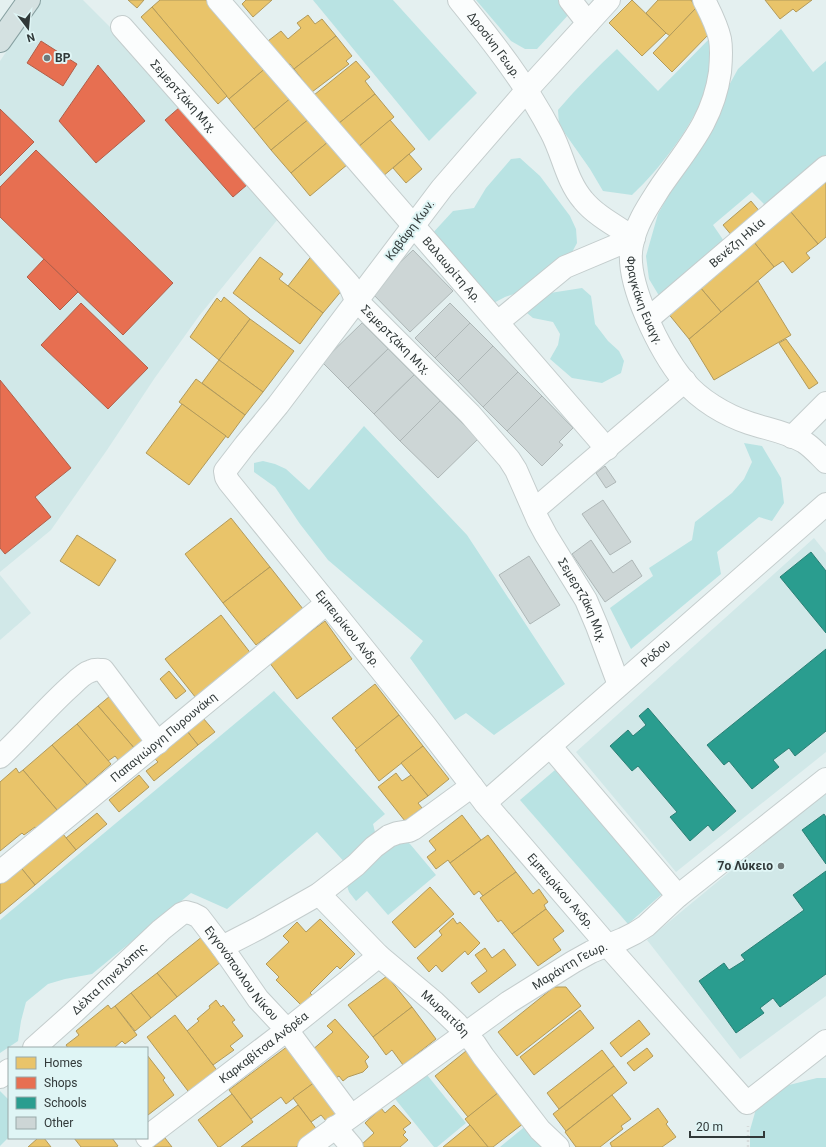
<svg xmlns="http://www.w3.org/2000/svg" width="826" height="1147" font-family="Roboto,sans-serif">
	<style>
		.built { fill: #d1e8e8 }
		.green { fill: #b9e3e3 }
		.homes { fill: #e9c46a; stroke: #b29a5b }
		.shops { fill: #e76f51; stroke: #b05f4a }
		.schools { fill: #2a9d8f; stroke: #2c7f75 }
		.building { fill: #cdd6d6; stroke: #aeb7b7 }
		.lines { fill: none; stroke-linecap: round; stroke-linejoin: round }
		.minor-casing { stroke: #c4cdcd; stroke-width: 24 }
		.major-casing { stroke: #87a0a1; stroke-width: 24 }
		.path { stroke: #d6dbdb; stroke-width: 2.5; stroke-dasharray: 2 3; stroke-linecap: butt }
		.minor { stroke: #fbfdfd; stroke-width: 22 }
		.major { stroke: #d4e1e1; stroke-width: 22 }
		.poi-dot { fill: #707979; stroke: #dff5f5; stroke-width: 1.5 }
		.labels { text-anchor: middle; stroke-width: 4; stroke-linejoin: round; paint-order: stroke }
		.street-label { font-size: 12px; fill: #313939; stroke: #dff5f5 }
		.poi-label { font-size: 12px; font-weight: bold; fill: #313939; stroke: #dff5f5; text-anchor: start }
	</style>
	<rect width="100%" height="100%" fill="#e4f0f0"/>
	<g class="built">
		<path d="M41 0H83L119 36 282 214 199 316 154 379 107 450 51 530 0 572V61Z"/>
		<path d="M814 538 826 553V752L676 872 576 752Z"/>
		<path d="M0 575 31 613 0 640Z"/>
		<path d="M826 792V996L740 1059 647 940Z"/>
	</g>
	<g class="green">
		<path d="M313 0H393L477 93 429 141Z"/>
		<path d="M476 0H561L571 12 537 49H525L511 41Z"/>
		<path d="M781 29 813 72 826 61V163L772 212 752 192 713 225 726 244 661 299 649 279 646 256 658 214 738 69Z"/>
		<path d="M714 34C712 49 711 65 708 80 700 118 660 169 632 195L603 191 590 169 559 125 558 110C577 88 596 68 617 49L658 91Z"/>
		<path d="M520 158 540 176 570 216 576 229 577 243 570 256 526 290 505 297 488 306 430 236 453 211 474 208 486 188 511 159Z"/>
		<path d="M582 288 591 296 595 324 608 341 619 351 624 361 621 373 602 383 572 378 550 359 558 345 560 334 553 322 533 318 527 313 550 293Z"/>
		<path d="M364 426 467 535 565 684 494 735 466 713 455 720 410 658 423 641 328 560 300 524 275 487 254 472V463L263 461 275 464 286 469 309 490Z"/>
		<path d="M744 443 762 446 781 478 784 503 772 521 759 517 717 552 721 574 631 649 610 608 653 576 649 568 692 540 695 522 732 493 744 479 752 462Z"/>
		<path d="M274 691 385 814 373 824 376 836 348 866 317 832 227 909 191 893 92 974 65 979 48 984 26 1002 21 1021 18 1041 0 1053V920Z"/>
		<path d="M555 770 662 894 628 924 520 800Z"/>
		<path d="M396 839 404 840 410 844 436 875 388 915 367 891 356 901 349 892 347 886Z"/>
		<path d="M423 1070 466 1123 437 1147H434L392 1095Z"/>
		<path d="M817 1078H826V1147H750V1130L758 1102 781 1087Z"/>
		<path d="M0 1091 9 1100V1137L0 1146Z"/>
		<path d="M528 1124 546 1147H500Z"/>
	</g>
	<g class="homes">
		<path d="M128 0H144L137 8Z"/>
		<path d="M160 0H211L267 67 229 99 152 7Z"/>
		<path d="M246 0H272L253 17 242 4Z"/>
		<path d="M632 0 666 33 642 56 609 23Z"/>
		<path d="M658 0H691L696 8 670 36 666 33 646 13Z"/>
		<path d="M765 0H812L796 12 793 9 780 19Z"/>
		<path d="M152 7 227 96 218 104 141 17Z"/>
		<path d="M696 8 709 34 672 72 653 53Z"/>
		<path d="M308 15 315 24 322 19 336 36 294 69 290 64 288 65 268 41 281 31 288 39 301 28 297 23Z"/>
		<path d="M336 36 352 56 346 61 349 64 312 92 294 69Z"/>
		<path d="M356 61 370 77 365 81 375 94 338 124 314 95Z"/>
		<path d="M267 67 292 97 254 129 229 99Z"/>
		<path d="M375 94 394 117 357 148 338 124Z"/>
		<path d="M292 97 310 118 271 150 254 129Z"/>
		<path d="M310 118 329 141 291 173 271 150Z"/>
		<path d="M390 120 415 149 382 177 357 148Z"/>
		<path d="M329 141 348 164 310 196 291 173Z"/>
		<path d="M409 154 422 169 406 183 393 168Z"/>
		<path d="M826 181V237L818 244 790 211Z"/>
		<path d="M751 201 761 213 733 237 723 225Z"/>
		<path d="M790 211 818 244 806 253 810 258 792 273 783 261 774 267 753 241Z"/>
		<path d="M753 241 774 267 721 312 699 286Z"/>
		<path d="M313 254 343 289 323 313 288 286Z"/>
		<path d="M260 257 283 274 279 279 323 313 300 344 233 293Z"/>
		<path d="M758 281 791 335 714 380 689 339Z"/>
		<path d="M699 286 721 312 689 339 667 312Z"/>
		<path d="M224 297 250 319 219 360 190 337 217 298 221 302Z"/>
		<path d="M250 319 294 351 263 392 219 360Z"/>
		<path d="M786 339 818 383 809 389 779 343Z"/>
		<path d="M219 360 263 392 245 415 202 383Z"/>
		<path d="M196 379 245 415 228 438 179 402Z"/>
		<path d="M182 404 226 436 189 485 146 453Z"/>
		<path d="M231 518 270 567 223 603 185 554Z"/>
		<path d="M77 535 116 560 99 586 60 561Z"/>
		<path d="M270 567 303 609 256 645 223 603Z"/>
		<path d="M221 615 252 655 196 698 165 659Z"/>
		<path d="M325 621 352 659 297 699 269 662Z"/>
		<path d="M169 671 186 691 176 699 160 679Z"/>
		<path d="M375 684 399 715 357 749 332 718Z"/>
		<path d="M110 696 147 740 135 749 98 706Z"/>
		<path d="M98 706 135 749 120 762 115 756 108 761 77 724Z"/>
		<path d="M399 715 423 746 379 781 355 750Z"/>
		<path d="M203 718 215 732 198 745 187 731Z"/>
		<path d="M77 724 111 764 87 785 52 745Z"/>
		<path d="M187 731 198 745 154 781 146 771 158 762 153 757Z"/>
		<path d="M52 745 87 785 57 810 23 770Z"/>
		<path d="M423 746 449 779 428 796 401 763Z"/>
		<path d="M16 768 19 773 23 770 57 810 36 828 35 827 24 835 22 833 0 851V782Z"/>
		<path d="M396 773 402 781 411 775 428 796 418 803 422 808 405 821 378 787Z"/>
		<path d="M139 775 149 787 119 812 109 800Z"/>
		<path d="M97 813 107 824 76 850 66 838Z"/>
		<path d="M462 815 481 840 450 863 448 860 436 869 427 857 436 850 429 841Z"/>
		<path d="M63 834 76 850 35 885 21 868Z"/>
		<path d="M488 835 516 872 483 896 479 891 474 895 450 863Z"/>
		<path d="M18 864 35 885 0 914V879Z"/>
		<path d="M516 872 533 894 539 889 548 902 544 905 546 909 512 934 501 920 498 922 480 898Z"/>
		<path d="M430 887 454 914 415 948 392 922Z"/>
		<path d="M546 909 564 931 553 939 561 950 538 966 512 934Z"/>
		<path d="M453 918 457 924 460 922 480 943 468 955 465 951 442 972 436 965 429 972 417 958 442 935 439 931Z"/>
		<path d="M320 919 355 954 340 969 337 966 310 993 314 997 303 1007 276 980 279 977 266 964 289 942 283 936 297 922 306 932Z"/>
		<path d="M203 936 222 961 177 997 157 973Z"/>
		<path d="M485 948 492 958 504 949 516 965 479 993 471 983 487 971 475 955Z"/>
		<path d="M157 973 177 997 151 1018 131 993Z"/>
		<path d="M387 976 412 1007 373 1037 348 1005Z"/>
		<path d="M554 987H566L581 1006 517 1056 498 1032Z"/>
		<path d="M131 993 151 1018 135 1031 115 1006Z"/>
		<path d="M216 1000 221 1007 223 1005 235 1020 232 1022 243 1036 230 1046 234 1050 213 1065 187 1031 199 1021 197 1019 210 1008 209 1006Z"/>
		<path d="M108 1005 111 1009 115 1006 137 1035 125 1044 122 1041 114 1048H68L66 1045 79 1035 76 1031Z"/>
		<path d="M412 1007 436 1039 403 1065 392 1050 386 1055 373 1037Z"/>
		<path d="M580 1010 594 1028 534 1075 520 1057Z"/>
		<path d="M175 1015 219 1073 191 1095 147 1037Z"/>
		<path d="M335 1019 369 1057 365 1061 368 1067 363 1072 348 1077 343 1081 339 1076 336 1078 311 1051 333 1032 327 1026Z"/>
		<path d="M639 1020 650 1034 621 1057 610 1043Z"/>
		<path d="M288 1046 315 1082 286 1104 281 1097 251 1119 229 1090Z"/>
		<path d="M647 1048 653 1056 634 1071 627 1063Z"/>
		<path d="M602 1050 614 1066 559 1109 547 1093Z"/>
		<path d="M466 1051 499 1092 468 1117 435 1076Z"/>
		<path d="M147 1055 165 1078 163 1080 174 1095 148 1115 147 1113Z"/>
		<path d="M614 1066 627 1083 566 1131 553 1114Z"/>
		<path d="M315 1082 339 1113 327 1122 321 1115 311 1122 293 1098Z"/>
		<path d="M499 1092 524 1123 493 1147H488L465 1119Z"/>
		<path d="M232 1094 253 1122 220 1147H218L198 1120Z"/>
		<path d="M612 1095 631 1119 621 1126 623 1129 600 1147H576L565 1132Z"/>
		<path d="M298 1105 318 1131 296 1147H241Z"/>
		<path d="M394 1105 411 1123 403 1129 406 1132 403 1135 408 1140 400 1147H361L360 1146 374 1133 365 1123 381 1108 385 1113Z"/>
		<path d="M658 1108 668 1122 666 1124 676 1137 662 1147H612L610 1143Z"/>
		<path d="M470 1125 488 1147H443Z"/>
		<path d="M38 1138H44L51 1147H28Z"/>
		<path d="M74 1138H112L118 1146 116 1147H81Z"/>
		<path d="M165 1138 172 1147H153Z"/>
	</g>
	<g class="shops">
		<path d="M41 41 77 64 63 86 27 63Z"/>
		<path d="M98 65 145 121 96 163 59 121Z"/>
		<path d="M180 107 248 184 233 197 165 120Z"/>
		<path d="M0 109 34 142 0 176Z"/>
		<path d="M36 150 173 283 123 335 0 217V187Z"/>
		<path d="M44 259 78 292 60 310 27 277Z"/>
		<path d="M81 303 148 368 108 409 41 345Z"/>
		<path d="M0 380 71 468 35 497 51 517 5 554 0 548Z"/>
	</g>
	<g class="schools">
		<path d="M811 552 826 571V633L780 577Z"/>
		<path d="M826 649V731L795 756 789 748 773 760 779 767 752 789 729 761 724 765 707 745Z"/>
		<path d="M648 708 736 811 713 831 708 825 690 841 670 817 677 812 638 766 632 771 610 746 628 730 633 736 646 725 639 716Z"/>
		<path d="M824 814 826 817V864L802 830Z"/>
		<path d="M826 871V974L780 1007 773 998 760 1008 764 1013 736 1033 699 981 724 963 729 970 745 960 741 955 804 910 793 895Z"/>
	</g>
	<g class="building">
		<path d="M413 250 453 291 410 332 370 291Z"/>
		<path d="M450 303 470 323 435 358 415 338Z"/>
		<path d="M362 323 388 349 348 388 322 362Z"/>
		<path d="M470 323 493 346 458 381 435 358Z"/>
		<path d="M493 346 518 372 483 407 458 381Z"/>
		<path d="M388 349 414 375 374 414 348 388Z"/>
		<path d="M518 372 542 396 507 431 483 407Z"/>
		<path d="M414 375 440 401 400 441 374 414Z"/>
		<path d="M542 396 573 428 559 442 563 445 542 466 507 431Z"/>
		<path d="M440 401 478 439 438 478 400 441Z"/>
		<path d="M605 466 616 482 606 488 596 473Z"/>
		<path d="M603 500 631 542 610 555 582 514Z"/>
		<path d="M591 540 613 573 632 560 642 576 605 602 572 554Z"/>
		<path d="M529 556 560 605 530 624 499 575Z"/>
	</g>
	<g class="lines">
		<g class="minor-casing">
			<g id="minor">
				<path id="s1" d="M218 0 607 449"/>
				<path id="s2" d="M459 0C493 42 526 84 551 132 563 154 566 180 583 200 596 216 618 227 634 238L565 267 498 322"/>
				<path d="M570 0 588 23"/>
				<path id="s3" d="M609 0 526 91 442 188 278 405 245 445 225 471 226 477 229 482 327 603 425 725 485 803 608 946 747 1103 826 1041"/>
				<path id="s4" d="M704 0C710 12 717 25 720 39 722 50 721 61 720 72 713 121 688 147 661 186 649 205 636 223 632 245 624 282 661 353 684 381 700 400 725 415 749 423 767 429 787 432 804 442 812 447 819 455 826 462"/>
				<path id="s5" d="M122 27 349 284 356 300 470 414 509 459 516 470 538 520 546 535 586 600 597 626 619 685"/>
				<path id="s6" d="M648 319 826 167"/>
				<path d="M792 437 826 403"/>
				<path d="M534 510 685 381"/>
				<path d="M550 746 678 896"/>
				<path d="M0 757C25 734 46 708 72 685 77 680 84 673 91 671 95 669 99 670 103 670L158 743"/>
				<path id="s7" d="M485 803 826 504"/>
				<path id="s8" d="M0 872 327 603"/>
				<path id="s9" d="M319 894 379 956 434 1002 457 1024 475 1044 483 1056 540 1130 558 1147"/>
				<path d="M222 947 259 928 319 894 356 865 374 847 389 836 397 833 409 831 413 829 472 786"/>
				<path id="s10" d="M34 1048 71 1015 161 930 181 914 186 912 193 914 199 917 222 947 258 999 287 1030 351 1116"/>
				<path d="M0 1077 9 1070"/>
				<path d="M335 1127 352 1147"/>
				<path id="s11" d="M147 1137 287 1030 379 956"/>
				<path id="s12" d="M309 1147 509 1002 573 962 591 952 623 939 635 933 646 926 678 896 826 779"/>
			</g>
		</g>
		<g class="major-casing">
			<path id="major" d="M0 41 29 0"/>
		</g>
		<path class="path" d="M748 1147V1126"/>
		<use href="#minor" class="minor"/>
		<use href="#major" class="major"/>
	</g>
	<g class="poi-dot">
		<circle cx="47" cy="58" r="4"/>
		<circle cx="781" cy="866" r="4"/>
	</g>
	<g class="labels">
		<g class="street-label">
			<text dy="4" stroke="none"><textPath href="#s2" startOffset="57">Δροσίνη Γεωρ.</textPath></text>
			<text dy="4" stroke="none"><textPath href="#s5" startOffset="93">Σεμερτζάκη Μιχ.</textPath></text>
			<text transform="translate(410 230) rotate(-53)" y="4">Καβάφη Κων.</text>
			<text dy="4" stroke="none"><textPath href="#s6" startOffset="117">Βενέζη Ηλία</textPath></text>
			<text dy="4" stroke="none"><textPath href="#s1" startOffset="357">Βαλαωρίτη Αρ.</textPath></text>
			<text dy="4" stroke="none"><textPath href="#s4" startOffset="329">Φραγκάκη Ευαγγ.</textPath></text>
			<text dy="4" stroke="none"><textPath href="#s5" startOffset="417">Σεμερτζάκη Μιχ.</textPath></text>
			<text dy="4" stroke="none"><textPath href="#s5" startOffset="741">Σεμερτζάκη Μιχ.</textPath></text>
			<text dy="4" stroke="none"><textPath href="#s3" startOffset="809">Εμπειρίκου Ανδρ.</textPath></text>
			<text dy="4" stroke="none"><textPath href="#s7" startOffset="227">Ρόδου</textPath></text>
			<text dy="4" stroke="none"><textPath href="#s8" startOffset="212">Παπαγιώργη Πυρουνάκη</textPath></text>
			<text dy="4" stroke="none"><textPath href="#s3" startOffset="1147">Εμπειρίκου Ανδρ.</textPath></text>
			<text dy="4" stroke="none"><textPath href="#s12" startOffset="318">Μαράντη Γεωρ.</textPath></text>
			<text dy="4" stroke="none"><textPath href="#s10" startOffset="289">Εγγονόπουλου Νίκου</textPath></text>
			<text dy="4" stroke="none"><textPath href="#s10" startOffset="102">Δέλτα Πηνελόπης</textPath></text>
			<text dy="4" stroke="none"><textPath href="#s9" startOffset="174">Μωραιτίδη</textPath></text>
			<text dy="4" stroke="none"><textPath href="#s11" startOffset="147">Καρκαβίτσα Ανδρέα</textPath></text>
		</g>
		<g class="poi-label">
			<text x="55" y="62">BP</text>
			<text x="773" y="870" text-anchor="end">7o Λύκειο</text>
		</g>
	</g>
	<rect x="8" y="1047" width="140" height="92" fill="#dff5f5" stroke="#99aaaa"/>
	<rect x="16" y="1057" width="20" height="12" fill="#e9c46a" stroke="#99aaaa"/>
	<text x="44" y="1067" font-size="12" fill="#313939">Homes</text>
	<rect x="16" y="1077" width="20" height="12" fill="#e76f51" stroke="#99aaaa"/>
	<text x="44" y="1087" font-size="12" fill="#313939">Shops</text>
	<rect x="16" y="1097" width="20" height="12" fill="#2a9d8f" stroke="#99aaaa"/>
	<text x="44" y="1107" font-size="12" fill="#313939">Schools</text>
	<rect x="16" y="1117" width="20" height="12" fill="#cdd6d6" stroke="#99aaaa"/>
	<text x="44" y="1127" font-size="12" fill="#313939">Other</text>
	<g transform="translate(28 28) rotate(164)" stroke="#dff5f5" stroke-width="3" paint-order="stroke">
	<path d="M0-3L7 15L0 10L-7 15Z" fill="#313939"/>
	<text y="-6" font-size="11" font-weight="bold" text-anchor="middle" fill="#313939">N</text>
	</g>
	<path d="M690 1131v6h74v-6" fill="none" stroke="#313939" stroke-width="2"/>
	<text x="696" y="1131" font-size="12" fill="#313939" stroke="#dff5f5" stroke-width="3" paint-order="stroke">20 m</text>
</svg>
